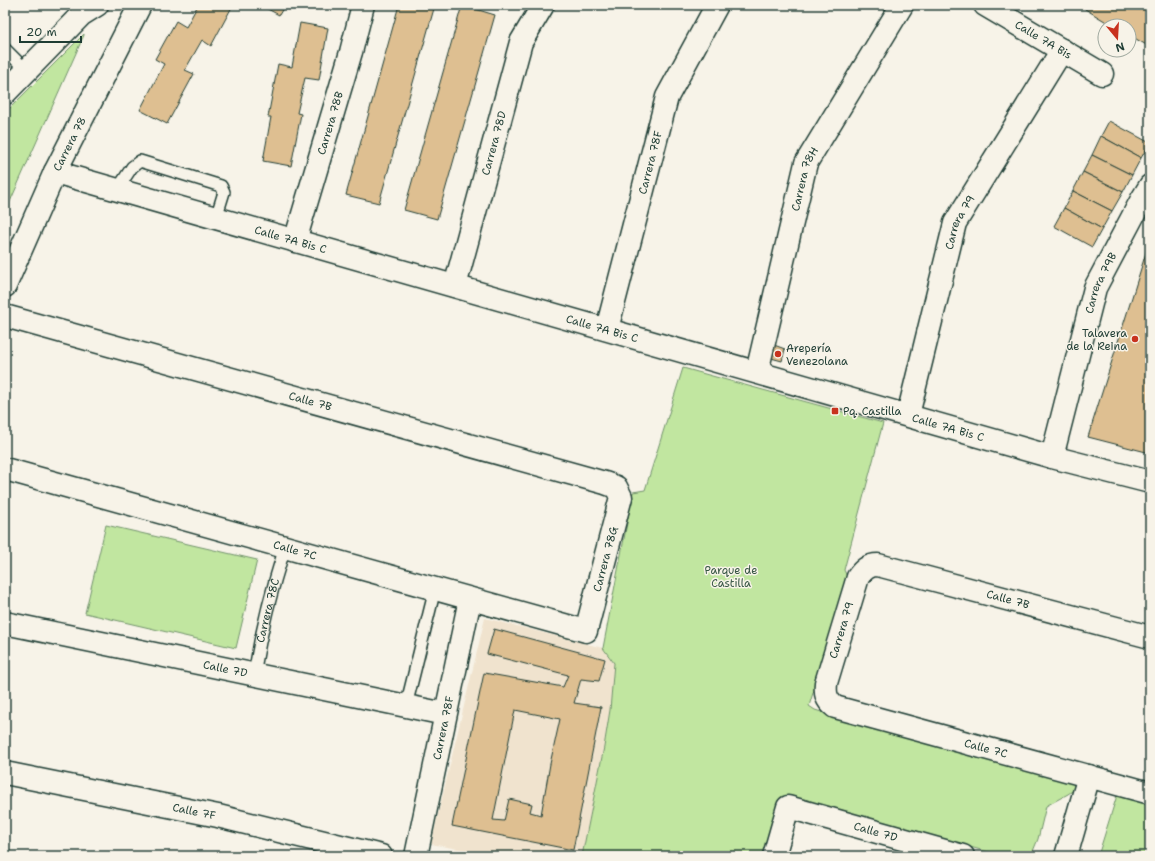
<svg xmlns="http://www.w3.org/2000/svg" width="1155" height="861" font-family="'Shantell Sans',sans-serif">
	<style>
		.built { fill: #f0e3ce }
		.green { fill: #c1e6a0; stroke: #70926a }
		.building { fill: #debf91; stroke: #1f3d34; fill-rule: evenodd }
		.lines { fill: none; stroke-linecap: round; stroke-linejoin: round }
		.service-casing { stroke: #1f3d34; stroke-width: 14 }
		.minor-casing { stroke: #1f3d34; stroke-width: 25 }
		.tertiary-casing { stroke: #1f3d34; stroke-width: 25 }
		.service { stroke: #f7f3e8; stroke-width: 11 }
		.minor { stroke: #f7f3e8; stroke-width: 22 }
		.tertiary { stroke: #f7f3e8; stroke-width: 22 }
		.poi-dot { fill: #c8321e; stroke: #f7f3e8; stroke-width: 1.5 }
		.labels { text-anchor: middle; stroke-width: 3; stroke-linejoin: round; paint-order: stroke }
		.street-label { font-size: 11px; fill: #1f3d34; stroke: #f7f3e8 }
		.poi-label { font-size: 11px; fill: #1f3d34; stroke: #f7f3e8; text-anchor: start }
		.park-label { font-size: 11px; fill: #375644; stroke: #f7f3e8 }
	</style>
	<rect width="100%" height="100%" fill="#f7f3e8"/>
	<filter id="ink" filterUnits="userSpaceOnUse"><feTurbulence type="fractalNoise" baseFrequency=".025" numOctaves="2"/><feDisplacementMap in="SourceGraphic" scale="8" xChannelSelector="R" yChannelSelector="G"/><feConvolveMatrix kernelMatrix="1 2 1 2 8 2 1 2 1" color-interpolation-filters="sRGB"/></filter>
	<g filter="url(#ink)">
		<path class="built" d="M485 618 603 648 614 663 610 710 604 747 582 856H496L431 844Z"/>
		<g class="green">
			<path d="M84 34V35L5 213V113Z"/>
			<path d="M683 368 883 423 844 570 848 579 809 706 815 710 929 744 1075 783V789L1068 794 1046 806 1038 839 1031 856H1004L787 799 770 856H582L604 747 610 710 614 663 603 648 633 492 645 490Z"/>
			<path d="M106 525 257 560 236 648 85 613Z"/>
			<path d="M1119 789 1150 798V856H1098Z"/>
		</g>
		<g class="building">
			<path d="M198 5H233L211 46 202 40 185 70 194 74 167 124 140 110 164 64 155 59 176 21 186 27Z"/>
			<path d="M260 5H285L279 15Z"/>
			<path d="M399 5H435L379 203 346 195Z"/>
			<path d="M462 5 495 15 437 219 404 210Z"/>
			<path d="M1088 5H1150V47L1129 35V26H1113L1085 9Z"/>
			<path d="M300 23 328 28 319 80 305 78 297 113 301 114 291 166 263 161 271 117H268L278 64 292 67Z"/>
			<path d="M1109 121 1150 143 1141 158 1101 136Z"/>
			<path d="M1101 136 1141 158 1132 175 1092 155Z"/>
			<path d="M1092 155 1132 175 1123 192 1083 172Z"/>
			<path d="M1083 172 1123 192 1112 211 1073 191Z"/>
			<path d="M1073 191 1112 211 1102 229 1064 208Z"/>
			<path d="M1064 208 1102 229 1092 247 1054 226Z"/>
			<path d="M1150 240V453L1088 437Z"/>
			<path d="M774 345 785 349 782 361 771 358Z"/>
			<path d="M494 629 605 659 599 681 581 679 574 703 601 707 573 850 452 826 484 673 563 687 568 675 487 654ZM515 710 560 719 550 764 541 815 530 812 532 804 509 799 504 821 493 820Z"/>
		</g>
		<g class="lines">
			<g class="service-casing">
				<g id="service">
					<path d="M5 49 26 70"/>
					<path d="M117 190 132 167 140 161 221 186 224 192 216 218"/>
					<path id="s1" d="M254 674C261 632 272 588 285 547"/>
					<path d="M406 706 435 589"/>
				</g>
			</g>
			<g class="minor-casing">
				<g id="minor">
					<path id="s2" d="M985 5 1102 74"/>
					<path d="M5 93 81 15 97 5"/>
					<path id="s3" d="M295 241 351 52 363 5"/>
					<path id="s4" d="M455 286 521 42 543 5"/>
					<path id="s5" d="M5 316 605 483 616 487 621 497 586 631 5 469"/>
					<path id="s6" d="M607 329 667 97 717 5"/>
					<path id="s7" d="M757 372 806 163 902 5"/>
					<path id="s8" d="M908 415 955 223 1062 50"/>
					<path id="s9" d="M1052 457 1095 288 1142 199 1150 186"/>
					<path id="s10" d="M5 623 445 714"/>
					<path id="s11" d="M1150 637 878 565C868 565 863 570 858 577L826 683C825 694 826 700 835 707L1150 793"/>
					<path id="s12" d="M5 773 218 816 381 856"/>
					<path id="s13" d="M416 856 470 599"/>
					<path id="s14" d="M774 856 788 807 963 856"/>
					<path d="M1066 856 1089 776"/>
				</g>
			</g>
			<g class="tertiary-casing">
				<g id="tertiary">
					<path id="s15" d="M55 172 1052 457 1150 482"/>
					<path id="s16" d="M5 286 55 172 140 5"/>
				</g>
			</g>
			<use href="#service" class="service"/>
			<use href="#minor" class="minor"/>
			<use href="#tertiary" class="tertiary"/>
		</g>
	</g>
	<g class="poi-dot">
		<circle cx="1135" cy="339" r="4"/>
		<circle cx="778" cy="354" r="4"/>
		<rect x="831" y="407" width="8" height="8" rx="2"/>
	</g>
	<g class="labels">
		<g class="street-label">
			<text dy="4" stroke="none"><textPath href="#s2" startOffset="68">Calle 7A Bis</textPath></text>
			<text dy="4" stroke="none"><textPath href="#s3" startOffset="123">Carrera 78B</textPath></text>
			<text dy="4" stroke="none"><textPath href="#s4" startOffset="148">Carrera 78D</textPath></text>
			<text dy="4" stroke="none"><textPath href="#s16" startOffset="156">Carrera 78</textPath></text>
			<text dy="4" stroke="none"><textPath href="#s6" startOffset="172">Carrera 78F</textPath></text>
			<text dy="4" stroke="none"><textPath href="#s7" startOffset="199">Carrera 78H</textPath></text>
			<text dy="4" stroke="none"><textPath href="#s8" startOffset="200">Carrera 79</textPath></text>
			<text dy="4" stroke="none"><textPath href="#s15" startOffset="245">Calle 7A Bis C</textPath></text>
			<text dy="4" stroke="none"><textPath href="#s9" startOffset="181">Carrera 79B</textPath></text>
			<text dy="4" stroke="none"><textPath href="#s15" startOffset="569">Calle 7A Bis C</textPath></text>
			<text dy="4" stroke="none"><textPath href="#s5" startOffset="317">Calle 7B</textPath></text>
			<text dy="4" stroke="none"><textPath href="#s15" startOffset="929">Calle 7A Bis C</textPath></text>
			<text transform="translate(295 550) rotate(16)" y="4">Calle 7C</text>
			<text transform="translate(605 559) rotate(-75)" y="4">Carrera 78G</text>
			<text transform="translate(1008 599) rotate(15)" y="4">Calle 7B</text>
			<text dy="4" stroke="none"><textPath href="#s1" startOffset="65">Carrera 78C</textPath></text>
			<text transform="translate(841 630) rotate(-73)" y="4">Carrera 79</text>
			<text dy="4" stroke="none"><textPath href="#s10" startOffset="225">Calle 7D</textPath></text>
			<text dy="4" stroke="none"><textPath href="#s13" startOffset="131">Carrera 78F</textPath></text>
			<text dy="4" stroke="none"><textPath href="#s11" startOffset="600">Calle 7C</textPath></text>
			<text dy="4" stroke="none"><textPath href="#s12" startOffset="193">Calle 7F</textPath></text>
			<text dy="4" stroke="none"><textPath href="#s14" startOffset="142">Calle 7D</textPath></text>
		</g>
		<g class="poi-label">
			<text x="1127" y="337" text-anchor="end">Talavera<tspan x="1127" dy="13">de la Reina</tspan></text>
			<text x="786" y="352">Arepería<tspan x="786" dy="13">Venezolana</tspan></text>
			<text x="843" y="415">Pq. Castilla</text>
		</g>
		<g class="park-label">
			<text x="731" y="574">Parque de<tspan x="731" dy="13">Castilla</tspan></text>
		</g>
	</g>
	<rect width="1155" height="861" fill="none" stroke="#f7f3e8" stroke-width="20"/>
	<rect x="10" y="10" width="1135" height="841" fill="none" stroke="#1f3d34" stroke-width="1.5" filter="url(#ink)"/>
	<g transform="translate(1117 38) rotate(162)"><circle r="19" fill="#f7f3e8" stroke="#a1aaa0"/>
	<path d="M0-3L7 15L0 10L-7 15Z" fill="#c8321e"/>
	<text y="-6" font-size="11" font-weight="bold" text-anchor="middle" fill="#1f3d34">N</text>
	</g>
	<path d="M20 36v6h61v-6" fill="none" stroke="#1f3d34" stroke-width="2"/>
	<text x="26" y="36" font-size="12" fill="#1f3d34" stroke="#f7f3e8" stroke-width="3" paint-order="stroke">20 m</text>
</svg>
